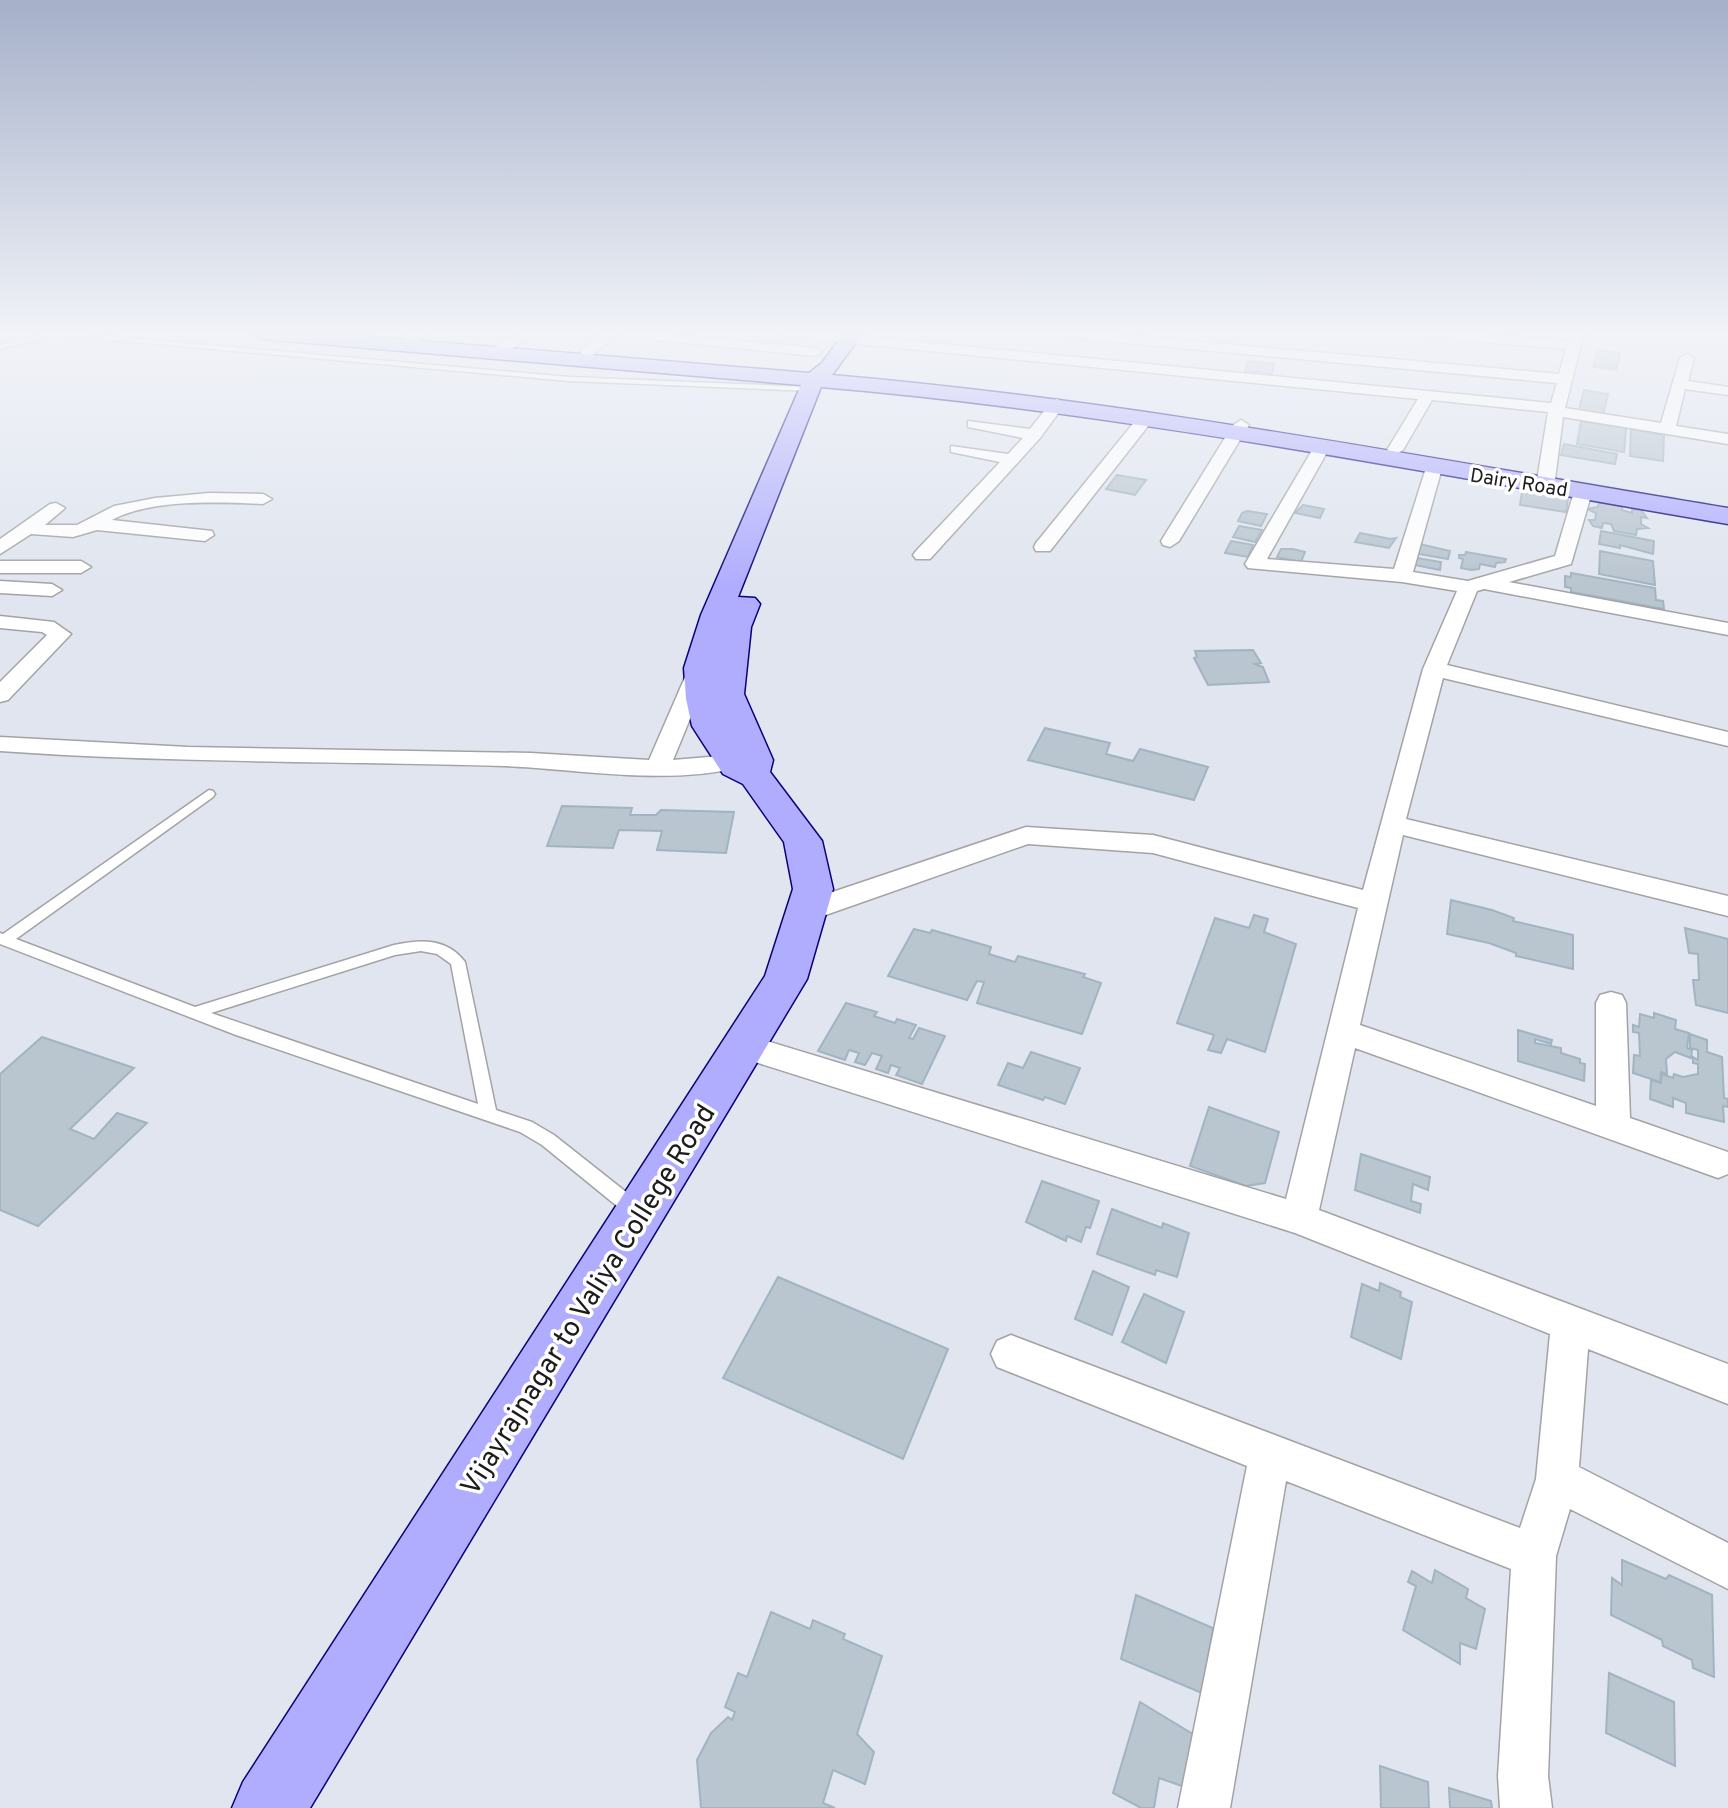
<svg xmlns="http://www.w3.org/2000/svg" width="1728" height="1808" font-family="Overpass,sans-serif">
	<style>
		.building { fill: #b9c5cf; stroke: #a1b4c1; stroke-width: 2 }
		.lines { fill: none; stroke-linecap: round; stroke-linejoin: round }
		.lane-casing { stroke: #a3a3a3; stroke-width: 3 }
		.street-casing { stroke: #a3a3a3; stroke-width: 3 }
		.secondary-casing { stroke: #0b0075; stroke-width: 3 }
		.lane { fill: #fff; fill-rule: evenodd }
		.street { fill: #fff; fill-rule: evenodd }
		.secondary { fill: #b0adff; fill-rule: evenodd }
		.labels { text-anchor: middle; stroke-width: 7; stroke-linejoin: round; paint-order: stroke }
		.far-street-label { font-size: 20px; fill: #1c1c1c; stroke: #fff }
		.near-street-label { font-size: 28px; fill: #1c1c1c; stroke: #fff }
	</style>
	<rect width="100%" height="100%" fill="#e0e5ef"/>
	<g class="building">
		<path d="M1598 350 1620 353 1616 370 1593 367Z"/>
		<path d="M1248 361 1274 364 1272 374 1245 371Z"/>
		<path d="M1584 390 1608 394 1603 415 1579 410Z"/>
		<path d="M1581 421 1626 428 1624 452 1577 444Z"/>
		<path d="M1631 429 1664 435 1663 461 1630 456Z"/>
		<path d="M1564 444 1617 454 1615 464 1561 455Z"/>
		<path d="M1117 475 1146 480 1135 495 1106 489Z"/>
		<path d="M1522 492 1568 499 1566 512 1520 505Z"/>
		<path d="M1599 502 1622 506V510L1632 513V509L1641 510 1647 518 1641 517V524L1648 528 1637 529 1636 535 1614 531 1611 524 1603 523 1602 528 1593 526 1589 520H1595L1596 513 1587 509 1598 507Z"/>
		<path d="M1303 505 1324 509 1320 518 1295 513Z"/>
		<path d="M1247 511 1267 514 1261 526 1238 521 1242 513Z"/>
		<path d="M1239 526 1262 530 1255 542 1233 537Z"/>
		<path d="M1601 531 1654 541 1653 554 1620 545V548L1599 544Z"/>
		<path d="M1360 533 1391 539 1396 538 1389 548 1355 542Z"/>
		<path d="M1231 541 1253 545 1248 557 1225 553Z"/>
		<path d="M1415 543 1450 551 1448 559 1413 553Z"/>
		<path d="M1281 549H1293L1305 552 1301 562 1277 557Z"/>
		<path d="M1600 551 1653 561 1655 585 1599 574Z"/>
		<path d="M1466 552 1506 559 1505 562 1496 563 1495 567 1480 564 1479 569 1471 570 1461 568 1463 559 1459 558V555H1465Z"/>
		<path d="M1411 557 1441 562 1440 570 1410 564Z"/>
		<path d="M1571 573 1655 588 1656 600 1663 601 1664 609 1571 592V588L1565 587V576L1571 577Z"/>
		<path d="M1253 650 1261 663 1255 664 1263 667 1269 682 1208 685 1194 658 1197 657 1195 651Z"/>
		<path d="M1045 728 1110 743 1106 754 1133 761 1140 749 1208 767 1194 800 1028 760Z"/>
		<path d="M562 806 632 808 630 815H656L661 810 734 812 726 853 657 850 662 831 619 830 613 848 547 846Z"/>
		<path d="M1451 900 1492 910 1514 918 1513 921 1573 935V969L1516 956V953L1489 943 1447 934Z"/>
		<path d="M1254 915 1268 919 1264 932 1296 944 1265 1052 1227 1039 1221 1053 1208 1050 1214 1035 1177 1023 1215 918 1249 928Z"/>
		<path d="M1685 928 1728 939V1013L1696 1005 1693 980H1699L1698 954 1689 953Z"/>
		<path d="M914 929 930 933 932 930 991 947 989 954 1015 962 1018 956 1085 974 1083 977 1101 983 1082 1034 977 1003 984 982 977 981 967 1000 888 976Z"/>
		<path d="M846 1003 877 1012 874 1016 895 1023 897 1019 916 1025 909 1038 913 1039 919 1028 945 1036 922 1084 896 1075 900 1068 891 1065 888 1073 876 1069 882 1056 872 1053 865 1065 855 1062 859 1053 849 1050 845 1060 818 1051Z"/>
		<path d="M1654 1013 1676 1020 1675 1029 1689 1033 1687 1048 1692 1050 1691 1058 1675 1052 1666 1059 1667 1074 1661 1072 1660 1082 1633 1073 1634 1055 1640 1056 1639 1033 1633 1032V1025L1639 1027 1640 1014 1654 1018Z"/>
		<path d="M1518 1030 1552 1040 1551 1044 1535 1039V1043L1561 1048V1053L1580 1059V1063L1585 1064 1584 1081 1518 1061Z"/>
		<path d="M1690 1034 1707 1040V1052L1722 1057 1724 1098 1728 1099V1107L1723 1106 1724 1122 1686 1113V1103L1673 1098V1107L1650 1099 1651 1080 1661 1083 1662 1074 1673 1078 1674 1074 1683 1077 1698 1074V1064L1693 1063V1057L1698 1060V1050L1690 1048Z"/>
		<path d="M42 1037 134 1068 70 1129 94 1139 117 1113 147 1123 38 1226 0 1210V1074Z"/>
		<path d="M1031 1052 1080 1068 1065 1104 1045 1097 1043 1100 998 1085 1008 1063 1023 1068Z"/>
		<path d="M1209 1107 1279 1132 1265 1183 1246 1186 1190 1166Z"/>
		<path d="M1361 1154 1430 1177 1428 1190 1413 1184 1411 1201 1421 1204 1420 1213 1355 1190Z"/>
		<path d="M1042 1181 1099 1201 1090 1228 1086 1227 1081 1242 1067 1236 1066 1241 1026 1222Z"/>
		<path d="M1112 1209 1162 1228 1163 1223 1189 1233 1177 1277 1156 1270 1155 1275 1097 1254Z"/>
		<path d="M1093 1271 1129 1287 1112 1335 1075 1319Z"/>
		<path d="M778 1277 948 1349 903 1459 723 1378Z"/>
		<path d="M1380 1283 1401 1292 1400 1297 1412 1302 1401 1359 1351 1337 1362 1284 1379 1291Z"/>
		<path d="M1144 1294 1184 1312 1166 1363 1122 1342Z"/>
		<path d="M1622 1560 1666 1579 1669 1575 1712 1595 1714 1677 1693 1668 1692 1660 1663 1646 1662 1640 1611 1615 1612 1578 1622 1585Z"/>
		<path d="M1435 1570 1468 1589 1466 1598 1485 1609 1476 1649 1460 1643V1664L1403 1630 1416 1586 1408 1582 1412 1571 1432 1583Z"/>
		<path d="M1136 1595 1213 1628 1202 1693 1121 1659Z"/>
		<path d="M771 1612 810 1629 813 1620 845 1634 843 1639 882 1656 857 1734 874 1752 865 1784 833 1770 823 1803 835 1808H701L697 1760 711 1733 728 1717 732 1720 735 1712 725 1707 738 1673 747 1677Z"/>
		<path d="M1609 1673 1674 1702 1675 1766 1606 1733Z"/>
		<path d="M1140 1702 1201 1739 1196 1791 1159 1778 1154 1808H1141L1113 1793Z"/>
		<path d="M1380 1766 1428 1782 1429 1808H1381Z"/>
		<path d="M1449 1788 1491 1801 1492 1808H1450Z"/>
	</g>
	<g class="lines">
		<g class="lane-casing">
			<g id="lane">
				<path d="M49 333H73L569 377 810 387 814 389 810 391 569 381 55 335 0 349V345Z"/>
				<path d="M209 790 213 791 215 794 213 797 16 939 195 1007 394 945C421 939 447 938 465 962L496 1110 532 1122 554 1135 640 1203 643 1209 640 1215 634 1217 628 1215 542 1145 520 1132 236 1035 0 944V933L3 934ZM421 951 437 954 451 964 478 1104 211 1013 395 955Z"/>
			</g>
		</g>
		<g class="street-casing">
			<g id="street">
				<path d="M412 333H429L417 341H407L405 338Z"/>
				<path d="M518 333H534L502 355H492V349Z"/>
				<path d="M603 333H618L591 356H581V350Z"/>
				<path d="M654 333 815 348 822 352 815 356 657 340 650 336Z"/>
				<path d="M781 333H826L1551 403 1557 383 1062 337 1055 333H1103L1559 374 1566 349 1424 337 1417 333H1467L1569 341 1572 333H1584L1565 408 1661 423 1680 358 1687 354 1694 358 1688 381 1728 387V395L1685 389 1676 426 1728 434V444L1563 417 1554 487 1545 492 1536 487 1548 412 1432 400 1403 450 1395 455 1387 450 1418 399 788 337Z"/>
				<path d="M1057 399 1065 404 1040 438 930 559H916L913 555 916 551 1000 462 951 452V446L1008 454 1023 438 968 427V421L1030 429 1052 401Z"/>
				<path d="M1146 413 1152 415V421L1050 551H1036L1034 547 1036 543 1140 415Z"/>
				<path d="M1241 420 1249 425 1179 541 1170 547 1163 545 1161 541 1233 425Z"/>
				<path d="M1322 442 1330 447 1267 559 1394 569 1426 468 1434 463 1442 468 1413 572 1468 581 1555 556 1574 492 1583 487 1592 492 1571 564 1509 582 1728 623V635L1484 589 1477 591 1447 665 1728 732V746L1443 678 1406 819 1728 896V916L1403 835 1360 1025 1596 1106V1003L1600 995 1611 992 1622 995 1626 1003 1630 1118 1728 1152V1174L1718 1178 1355 1048 1319 1210 1728 1364V1404L1588 1349 1579 1467 1728 1543V1589L1570 1509 1556 1556 1548 1776 1552 1808H1500L1498 1776 1511 1569 1286 1481 1230 1808H1178L1247 1466 997 1367 991 1354 997 1341 1011 1335 1520 1528 1536 1479 1550 1334 1295 1233 733 1055 728 1046 733 1037 744 1034 1286 1199 1358 908 1153 853 1028 844 817 918 807 921 797 918 793 911 797 904 1026 827 1153 835 1363 890 1423 669 1457 591 1402 582 1248 568 1245 564 1314 447Z"/>
				<path d="M209 493 263 494 272 499 263 504C221 502 149 499 112 520L212 531 214 535 205 541 97 530 73 537 31 534 0 554V539L50 504 56 503 65 508 45 525H77L114 506 155 498Z"/>
				<path d="M0 561H81L91 567 81 573H0Z"/>
				<path d="M0 581 52 584 62 590 52 596 0 593Z"/>
				<path d="M0 616 54 622 71 634 8 700 0 702V682L47 635 42 632 0 628Z"/>
				<path d="M700 661 711 668 673 760 732 755 741 757 744 762 741 767C664 786 582 769 504 766 336 761 168 763 0 751V737L188 747 531 753 649 760 689 668Z"/>
			</g>
		</g>
		<g class="secondary-casing">
			<path id="secondary" d="M252 333H325L809 373 822 363 844 333H863L832 375C1133 401 1430 459 1728 508V524C1427 473 1126 413 821 387L738 597 755 598 760 604 751 627 744 694 773 760 770 772 822 841 833 889 807 979 310 1808H232L243 1782 765 976 793 889 784 842 743 784 723 774 692 726 686 699 684 668 701 615 801 385 261 339Z"/>
		</g>
		<use href="#lane" class="lane"/>
		<use href="#street" class="street"/>
		<use href="#secondary" class="secondary"/>
	</g>
	<linearGradient id="sky" x2="0" y2="1"><stop stop-color="#a5b0c9"/><stop offset="0.57" stop-color="#f1f3f8"/><stop offset="1" stop-color="#f1f3f8" stop-opacity="0"/></linearGradient>
	<rect width="1728" height="586" fill="url(#sky)"/>
	<g class="labels">
		<g class="far-street-label">
			<text transform="translate(1519 482) rotate(9)" y="7">Dairy Road</text>
		</g>
		<g class="near-street-label">
			<text transform="translate(587 1299) rotate(-58)" y="10">Vijayrajnagar to Valiya College Road</text>
		</g>
	</g>
</svg>
